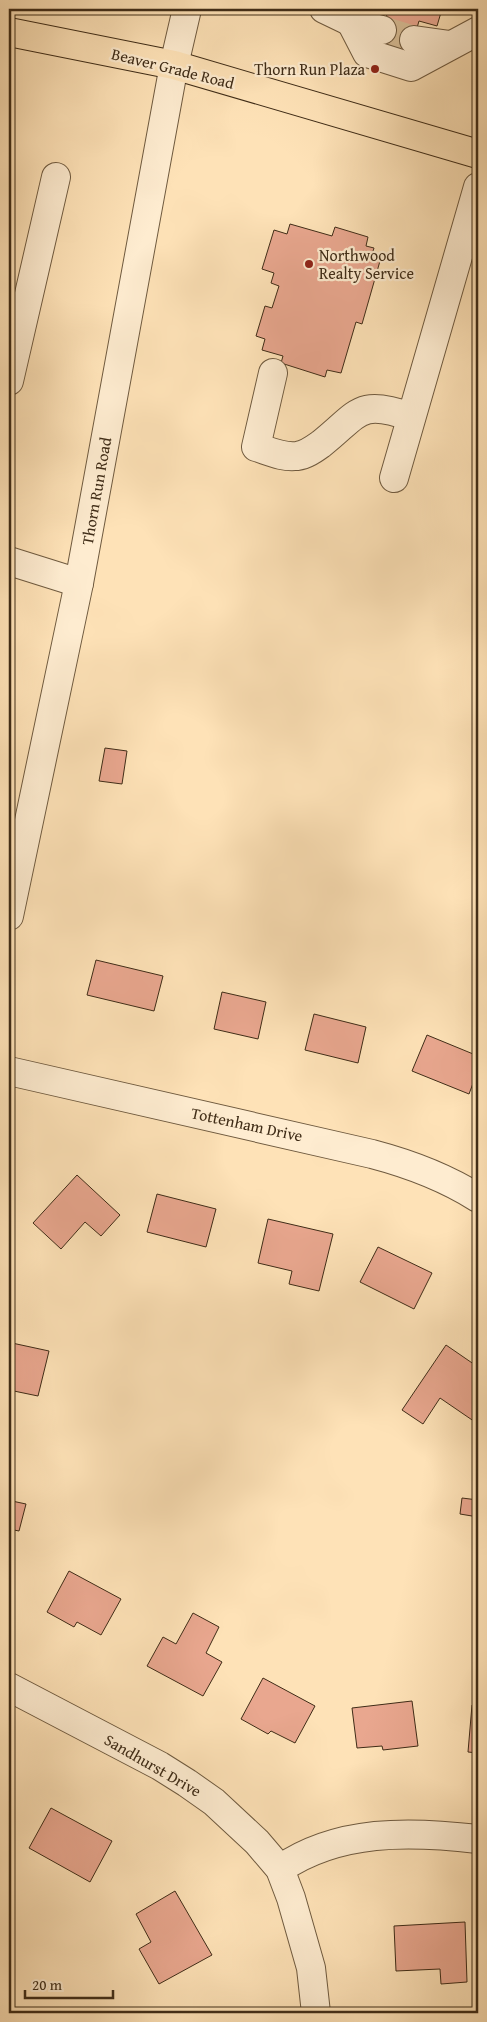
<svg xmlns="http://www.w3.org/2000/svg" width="487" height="2022" font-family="'Gentium Book Plus',serif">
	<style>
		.building { fill: #e9a78f; stroke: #3f2c17 }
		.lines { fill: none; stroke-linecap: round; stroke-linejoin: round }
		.minor-tunnel { stroke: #d8be97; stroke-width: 28; stroke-dasharray: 28 14; stroke-linecap: butt }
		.minor-casing { stroke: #6f5a3f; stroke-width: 30 }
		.major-casing { stroke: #3f2c17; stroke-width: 30 }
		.minor { stroke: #feecd0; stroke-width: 28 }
		.major { stroke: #fee2b7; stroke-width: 28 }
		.poi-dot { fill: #8f2418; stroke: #feecd0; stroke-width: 2 }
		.labels { text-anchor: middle; stroke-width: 4.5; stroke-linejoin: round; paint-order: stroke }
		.street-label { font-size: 16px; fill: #3f2c17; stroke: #feecd0 }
		.poi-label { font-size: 16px; fill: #3f2c17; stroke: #feecd0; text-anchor: end }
	</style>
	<rect width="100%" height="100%" fill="#fee2b7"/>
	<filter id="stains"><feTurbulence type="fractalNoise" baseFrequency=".004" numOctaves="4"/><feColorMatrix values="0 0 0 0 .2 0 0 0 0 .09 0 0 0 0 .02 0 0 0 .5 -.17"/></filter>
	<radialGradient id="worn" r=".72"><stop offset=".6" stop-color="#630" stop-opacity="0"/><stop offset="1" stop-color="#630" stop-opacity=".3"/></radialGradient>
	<g class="building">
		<path d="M379 9H442L437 26 419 21 409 55 378 45 388 11Z"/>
		<path d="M290 224 332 236 335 227 368 237 366 246 374 248 371 258 380 261 362 324 356 322 341 373 327 370 325 377 281 363 283 356 262 350 265 339 256 336 265 306 272 308 279 286 271 283 274 273 262 269 274 230 287 234Z"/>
		<path d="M105 748 127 751 122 784 99 781Z"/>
		<path d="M96 960 163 976 154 1011 87 995Z"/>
		<path d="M222 992 266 1002 258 1039 214 1029Z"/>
		<path d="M314 1014 366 1027 358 1063 305 1050Z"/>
		<path d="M427 1035 478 1056V1070L469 1094 412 1071Z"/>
		<path d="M77 1175 120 1215 101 1236 85 1222 61 1249 33 1223Z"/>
		<path d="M157 1194 216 1209 206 1247 147 1232Z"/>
		<path d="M268 1219 333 1234 319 1291 289 1284 292 1271 258 1263Z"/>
		<path d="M378 1247 432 1273 414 1309 360 1282Z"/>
		<path d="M12 1343 49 1351 38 1396 9 1390V1355Z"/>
		<path d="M446 1345 478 1367V1424L440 1398 423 1424 402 1410Z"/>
		<path d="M9 1489 14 1490 12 1501 26 1504 19 1531 9 1529Z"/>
		<path d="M462 1498 478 1500V1517L460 1514Z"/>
		<path d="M69 1571 121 1599 101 1635 77 1622 74 1627 47 1612Z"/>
		<path d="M193 1613 219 1627 206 1653 222 1662 203 1696 147 1666 163 1637 176 1644Z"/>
		<path d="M263 1678 315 1706 295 1743 271 1731 268 1734 241 1719Z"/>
		<path d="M412 1701 418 1746 383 1750 382 1746 357 1748 352 1708Z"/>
		<path d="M472 1705 478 1706V1753L468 1752Z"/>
		<path d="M51 1808 112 1841 90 1882 29 1848Z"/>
		<path d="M175 1891 212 1955 159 1984 139 1949 151 1942 136 1914Z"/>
		<path d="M465 1922 467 1982 441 1984 440 1969 396 1971 394 1926Z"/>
	</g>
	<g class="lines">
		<path class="minor-tunnel" d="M382 30 414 40"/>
		<g class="minor-casing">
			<g id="minor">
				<path d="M324 9 351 22 382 30"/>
				<path d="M351 22 367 53 411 67 478 31"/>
				<path d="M414 40 450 45"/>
				<path d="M273 373 256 447C269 451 283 458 297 456 306 455 314 449 321 444 359 414 358 398 411 417"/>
				<path d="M9 381 56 177"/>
				<path d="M394 478 478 187"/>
				<path d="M9 561 79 583"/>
				<path d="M9 916 79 583 174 65 187 9"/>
				<path d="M9 1071 372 1154C410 1164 445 1177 478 1198"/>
				<path d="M9 1687 160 1766 187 1783 214 1802 257 1842 280 1869 291 1898 311 1968 316 2013"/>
				<path d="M280 1869C338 1829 410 1831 478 1839"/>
			</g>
		</g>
		<g class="major-casing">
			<path id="major" d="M9 32 174 65 478 154"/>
		</g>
		<use href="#minor" class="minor"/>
		<use href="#major" class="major"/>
	</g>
	<g class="poi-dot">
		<circle cx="375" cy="69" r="5"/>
		<circle cx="309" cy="264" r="5"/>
	</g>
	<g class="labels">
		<g class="street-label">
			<text transform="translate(173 68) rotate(14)" y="6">Beaver Grade Road</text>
			<text transform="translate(96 491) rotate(-80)" y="6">Thorn Run Road</text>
			<text transform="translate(247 1124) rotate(12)" y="6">Tottenham Drive</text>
			<text transform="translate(153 1765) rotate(30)" y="6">Sandhurst Drive</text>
		</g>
		<g class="poi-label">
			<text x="365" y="75">Thorn Run Plaza</text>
			<text x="319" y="261" text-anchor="start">Northwood<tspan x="319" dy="18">Realty Service</tspan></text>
		</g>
	</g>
	<rect width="487" height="2022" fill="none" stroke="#fee2b7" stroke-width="30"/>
	<rect x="10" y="10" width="467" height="2002" fill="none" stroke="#3f2c17" stroke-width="2.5"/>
	<rect x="15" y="15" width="457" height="1992" fill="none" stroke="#3f2c17"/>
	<path d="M25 1990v8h88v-8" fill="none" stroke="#3f2c17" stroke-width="2.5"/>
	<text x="32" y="1990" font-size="15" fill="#3f2c17" stroke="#feecd0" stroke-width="4" paint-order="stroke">20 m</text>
	<rect width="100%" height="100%" filter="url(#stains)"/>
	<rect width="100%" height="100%" fill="url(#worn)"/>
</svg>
